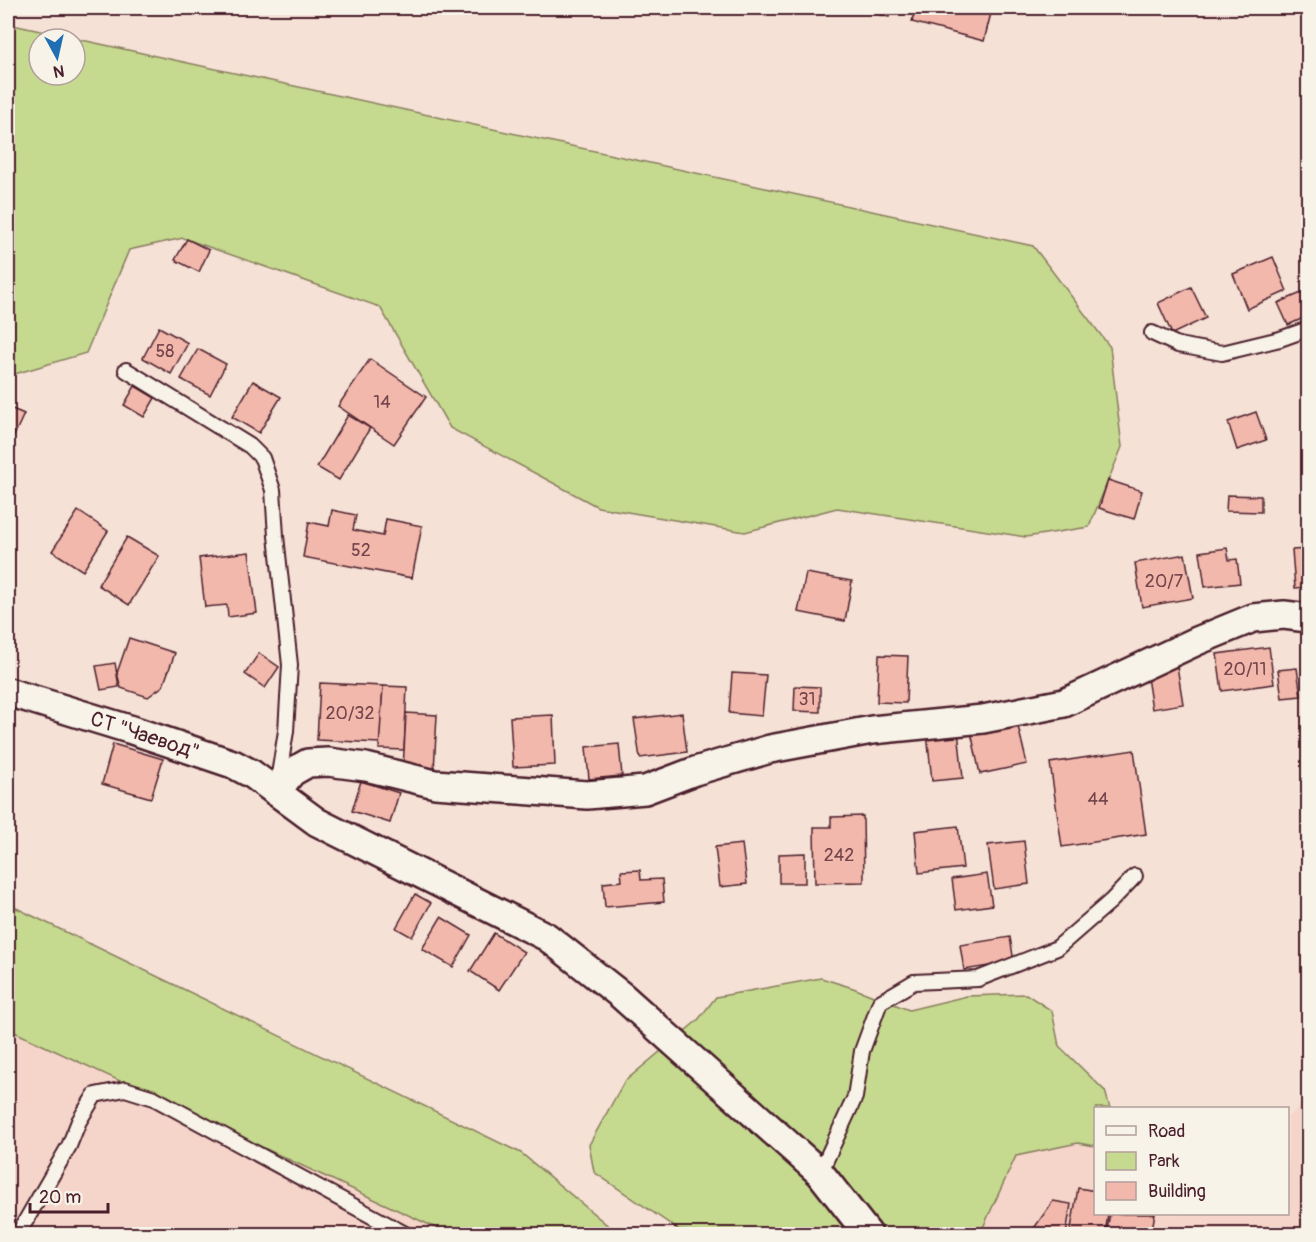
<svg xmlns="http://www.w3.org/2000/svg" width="1316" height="1242" font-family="Pangolin,sans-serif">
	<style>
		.built { fill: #f5d5c9 }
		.green { fill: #c5da8f; stroke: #887c5d; stroke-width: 1.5; fill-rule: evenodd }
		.building { fill: #f2b8ac; stroke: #4a1f2b; stroke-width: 1.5 }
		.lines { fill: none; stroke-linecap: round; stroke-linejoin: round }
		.lane-casing { stroke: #4a1f2b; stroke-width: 18 }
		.street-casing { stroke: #4a1f2b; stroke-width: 32 }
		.lane { stroke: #f7f3e8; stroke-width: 14 }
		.street { stroke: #f7f3e8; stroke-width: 27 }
		.labels { text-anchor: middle; stroke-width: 4.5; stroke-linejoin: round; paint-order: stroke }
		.number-label { font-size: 18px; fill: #74454b }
		.street-label { font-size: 21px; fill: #4a1f2b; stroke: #f7f3e8 }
	</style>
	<rect width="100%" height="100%" fill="#f6e1d6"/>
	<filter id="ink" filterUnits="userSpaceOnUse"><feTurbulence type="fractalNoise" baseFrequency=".0167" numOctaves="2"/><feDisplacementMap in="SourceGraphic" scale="12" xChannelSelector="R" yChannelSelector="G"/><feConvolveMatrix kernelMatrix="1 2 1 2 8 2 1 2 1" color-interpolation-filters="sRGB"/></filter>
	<g filter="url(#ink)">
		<g class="built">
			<path d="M8 1029 449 1234H8Z"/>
			<path d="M1308 1084V1234H980L1016 1156 1078 1143 1095 1146 1096 1214H1288V1117L1304 1102Z"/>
		</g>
		<g class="green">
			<path d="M8 24 1033 246 1110 347 1122 447 1089 527 1026 537 837 508 745 532 598 507 450 428 380 307 183 238 129 250 86 353 8 376ZM39 39H75V75H39Z"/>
			<path d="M8 904 521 1153 618 1234H449L8 1029Z"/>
			<path d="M821 978 853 988 909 1010 967 996 1026 994 1052 1011 1059 1046 1105 1091 1110 1108H1096L1095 1146 1078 1143 1016 1156 980 1234H710L679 1230 594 1172 589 1145 624 1082 698 1020 716 997Z"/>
		</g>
		<g class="building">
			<path d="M853 8H891L889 17Z"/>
			<path d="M915 8H985L992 9 984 41 912 22Z"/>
			<path d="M187 239 209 250 199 272 175 260Z"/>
			<path d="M1273 257 1287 291 1247 309 1233 274Z"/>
			<path d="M1191 287 1206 318 1172 334 1158 303Z"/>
			<path d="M1306 291 1308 296V316L1288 325 1278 303Z"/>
			<path d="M159 327 188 343 171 374 143 358Z"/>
			<path d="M198 349 226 364 210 395 181 379Z"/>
			<path d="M370 359 426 397 394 444 338 406Z"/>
			<path d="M253 381 281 397 259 433 232 417Z"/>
			<path d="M135 386 155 398 144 417 124 405Z"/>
			<path d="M10 408 24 414 12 440 8 439V413Z"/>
			<path d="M1256 412 1266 440 1237 450 1228 422Z"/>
			<path d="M348 415 370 428 339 480 317 467Z"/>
			<path d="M1108 480 1142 491 1134 519 1099 508Z"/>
			<path d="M1227 495 1261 496V512L1226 511Z"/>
			<path d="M332 510 356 515 353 530 383 536 386 519 422 526 412 578 303 557 309 522 329 526Z"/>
			<path d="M78 511 108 531 83 571 52 551Z"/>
			<path d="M127 537 159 556 129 605 98 585Z"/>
			<path d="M1227 548 1229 560 1237 559 1240 583 1205 587 1200 552Z"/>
			<path d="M1308 549V587L1295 588 1292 550Z"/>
			<path d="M249 552 257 613 228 617 227 605 205 607 199 558Z"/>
			<path d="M1185 554 1193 598 1142 607 1135 563Z"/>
			<path d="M806 573 852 581 845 621 798 612Z"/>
			<path d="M129 638 175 653 163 686 148 697 121 688 117 673Z"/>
			<path d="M1269 647 1274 684 1222 691 1217 654Z"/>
			<path d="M259 653 279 667 265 688 245 674Z"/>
			<path d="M879 655 908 656 906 703 877 702Z"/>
			<path d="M115 663 119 687 101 690 96 666Z"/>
			<path d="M1177 666 1183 704 1152 709 1146 671Z"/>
			<path d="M1297 668 1301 696 1282 698 1278 670Z"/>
			<path d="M732 673 766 675 762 716 729 713Z"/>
			<path d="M320 683 383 686 380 743 317 740Z"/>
			<path d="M383 686 407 687 404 750 379 749Z"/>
			<path d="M795 686 820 687V712L794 711Z"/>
			<path d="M406 713 437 715 434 771 403 770Z"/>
			<path d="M682 713 687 752 640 758 634 719Z"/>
			<path d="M553 715 555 765 513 767 510 717Z"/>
			<path d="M1017 722 1027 764 980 774 971 732Z"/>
			<path d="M958 731 963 778 932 781 927 734Z"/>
			<path d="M113 744 163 759 151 798 102 784Z"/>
			<path d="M619 744 622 776 589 779 586 747Z"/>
			<path d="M1134 750 1146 834 1062 847 1050 763Z"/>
			<path d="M361 781 399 793 390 823 352 811Z"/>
			<path d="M863 816 864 882 815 883 814 827H831V817Z"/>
			<path d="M958 826 963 868 919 873 915 831Z"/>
			<path d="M1024 841 1029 884 994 889 988 845Z"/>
			<path d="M742 844 747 884 720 887 715 847Z"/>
			<path d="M805 853V883H779V854Z"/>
			<path d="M640 870 641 880 662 879 664 902 605 907 603 883 622 881 621 871Z"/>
			<path d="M987 874 992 905 956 910 952 879Z"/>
			<path d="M415 894 431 903 412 937 396 928Z"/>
			<path d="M441 917 471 935 453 967 422 949Z"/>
			<path d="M494 933 524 952 499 990 470 971Z"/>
			<path d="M1010 937 1014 962 964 970 960 945Z"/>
			<path d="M1078 1188 1096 1191V1214H1108L1105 1234H1070Z"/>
			<path d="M1053 1201 1071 1204 1066 1234H1030Z"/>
			<path d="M1110 1214H1155L1151 1234H1106Z"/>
		</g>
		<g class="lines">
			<g class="lane-casing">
				<g id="lane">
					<path d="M1152 333 1178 345 1222 353 1280 339 1308 329"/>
					<path d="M126 370 250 446 262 458 273 490 276 536 290 665 286 731 278 781"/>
					<path d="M820 1173 855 1097 862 1051 880 1002 914 982 978 979 1057 948 1111 901 1135 876"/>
					<path d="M18 1234 69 1146 79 1121 95 1095 125 1089 154 1098 405 1234"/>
				</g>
			</g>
			<g class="street-casing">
				<g id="street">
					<path d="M8 692 129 729 233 764 252 774 317 822 547 937 622 996 820 1173 868 1234"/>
					<path d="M276 792 292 772 308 763 328 762 366 767 435 784 587 795 645 790 695 771 770 749 872 730 983 719 1064 703 1197 641 1253 618 1284 615 1308 618"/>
				</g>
			</g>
			<use href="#lane" class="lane"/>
			<use href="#street" class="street"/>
		</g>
	</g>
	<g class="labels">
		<g class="number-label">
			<text x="165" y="357">58</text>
			<text x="382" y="408">14</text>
			<text x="361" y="556">52</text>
			<text x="1164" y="587">20/7</text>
			<text x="1245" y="675">20/11</text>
			<text x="807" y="705">31</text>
			<text x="350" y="719">20/32</text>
			<text x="1098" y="805">44</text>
			<text x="839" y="861">242</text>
		</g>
		<g class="street-label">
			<text transform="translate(145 735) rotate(18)" y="7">СТ "Чаевод"</text>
		</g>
	</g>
	<rect width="1316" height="1242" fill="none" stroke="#f7f3e8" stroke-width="30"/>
	<rect x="15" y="15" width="1286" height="1212" fill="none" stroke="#4a1f2b" stroke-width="2" filter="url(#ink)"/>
	<rect x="1094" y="1107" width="195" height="108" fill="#f7f3e8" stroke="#b29e9c" stroke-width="1.5"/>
	<rect x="1106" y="1126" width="30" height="9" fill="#f7f3e8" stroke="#b29e9c" stroke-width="1.5"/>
	<text x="1148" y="1137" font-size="18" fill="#4a1f2b">Road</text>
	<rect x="1106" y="1152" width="30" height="18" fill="#c5da8f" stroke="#b29e9c" stroke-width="1.5"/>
	<text x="1148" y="1167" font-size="18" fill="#4a1f2b">Park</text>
	<rect x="1106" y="1182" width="30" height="18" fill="#f2b8ac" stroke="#b29e9c" stroke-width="1.5"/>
	<text x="1148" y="1197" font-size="18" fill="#4a1f2b">Building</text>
	<g transform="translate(57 57) rotate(172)"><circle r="28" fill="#f7f3e8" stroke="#b29e9c" stroke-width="1.5"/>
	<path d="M0-4.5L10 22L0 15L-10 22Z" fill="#1f6fb2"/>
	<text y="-9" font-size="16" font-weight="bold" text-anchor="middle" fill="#4a1f2b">N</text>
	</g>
	<path d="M30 1203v9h78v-9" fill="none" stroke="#4a1f2b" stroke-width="3"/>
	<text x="39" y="1203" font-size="18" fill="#4a1f2b" stroke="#f7f3e8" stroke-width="4.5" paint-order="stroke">20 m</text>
</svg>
